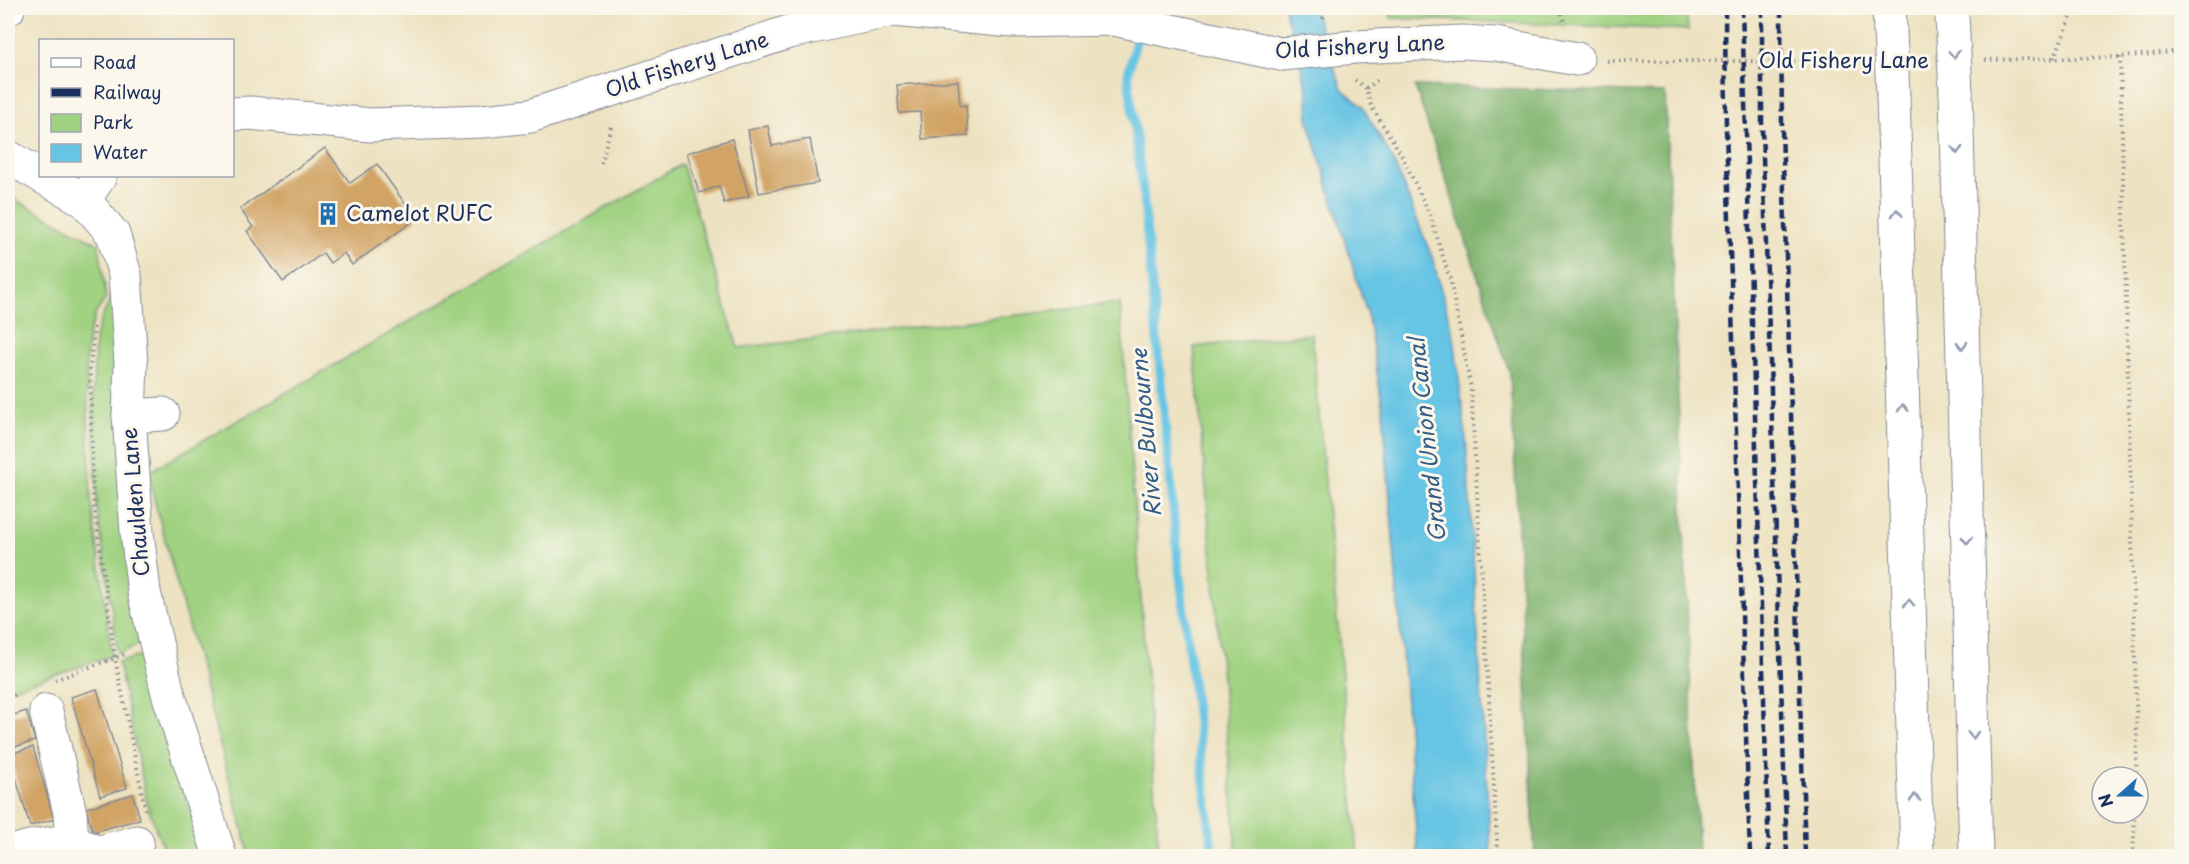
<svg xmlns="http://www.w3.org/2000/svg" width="2189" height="864" font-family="'Playpen Sans',sans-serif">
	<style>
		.green { fill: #a0d281; stroke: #5e8070; stroke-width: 1.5 }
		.forest { fill: #80b46f; stroke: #4e7266; stroke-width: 1.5 }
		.water { fill: #66c4e4; stroke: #407aa1; stroke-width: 1.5 }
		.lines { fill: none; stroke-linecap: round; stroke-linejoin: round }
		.stream { stroke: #66c4e4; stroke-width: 9 }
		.building { fill: #d1a466 }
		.minor-casing { stroke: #848890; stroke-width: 35 }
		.highway-casing { stroke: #848890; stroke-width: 35 }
		.path { stroke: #848890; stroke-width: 4; stroke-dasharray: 1.5 4.5; stroke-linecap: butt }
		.minor { stroke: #fff; stroke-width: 33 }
		.highway { stroke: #fff; stroke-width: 33 }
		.rail { stroke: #1b2f5e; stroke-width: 4.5; stroke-dasharray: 9 4.5; stroke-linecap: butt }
		.minor-bridge-casing { stroke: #848890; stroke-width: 35; stroke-linecap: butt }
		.highway-bridge-casing { stroke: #848890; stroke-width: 35; stroke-linecap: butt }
		.minor-bridge { stroke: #fff; stroke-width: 33 }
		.highway-bridge { stroke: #fff; stroke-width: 33 }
		.oneway { stroke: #8d97ae }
		.labels { text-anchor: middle; stroke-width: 6; stroke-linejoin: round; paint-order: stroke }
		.street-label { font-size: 21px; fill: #1b2f5e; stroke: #fbf7ec }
		.poi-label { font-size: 21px; fill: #1b2f5e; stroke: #fbf7ec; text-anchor: start }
		.water-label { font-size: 22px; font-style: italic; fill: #325c86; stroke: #fbf7ec }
	</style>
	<rect width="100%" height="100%" fill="#fbf7ec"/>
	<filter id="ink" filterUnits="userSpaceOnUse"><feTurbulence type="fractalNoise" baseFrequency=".0167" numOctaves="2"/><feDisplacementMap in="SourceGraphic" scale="12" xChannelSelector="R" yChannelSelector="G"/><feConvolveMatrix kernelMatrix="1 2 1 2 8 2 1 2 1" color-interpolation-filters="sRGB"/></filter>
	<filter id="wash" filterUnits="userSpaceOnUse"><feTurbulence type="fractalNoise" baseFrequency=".008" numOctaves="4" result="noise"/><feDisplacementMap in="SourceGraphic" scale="24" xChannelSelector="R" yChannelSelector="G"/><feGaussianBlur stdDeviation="1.35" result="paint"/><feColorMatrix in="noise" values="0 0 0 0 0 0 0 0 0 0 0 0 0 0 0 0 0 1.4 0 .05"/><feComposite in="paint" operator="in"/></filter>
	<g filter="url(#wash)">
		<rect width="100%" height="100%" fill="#ede2c1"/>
		<g class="green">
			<path d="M1388 8H1686L1688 30 1391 18Z"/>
			<path d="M682 164 738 348 1120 303 1159 856H250L147 473Z"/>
			<path d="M10 197 99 244 106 298 96 313 88 336 86 362 91 499 112 656 8 690V201Z"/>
			<path d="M114 293 140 644 118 654 97 508 93 400 95 338 101 319Z"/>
			<path d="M1312 334 1358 856H1237L1194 347Z"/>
			<path d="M141 656 167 749 207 856H166L148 807 118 662Z"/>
		</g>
		<path class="forest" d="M1415 86 1665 93 1698 856H1535L1510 374Z"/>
		<path class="water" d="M1284 8H1313L1342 89 1362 106 1393 160 1432 257 1454 337 1466 438 1491 856H1418L1383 410 1368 317 1308 119V92Z"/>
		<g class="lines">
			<path class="stream" d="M1144 8 1128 74 1143 192 1178 560 1213 856"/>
		</g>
		<g id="blocks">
			<g class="building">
				<path d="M958 81 960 106 966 105 968 136 922 139 920 112 899 113 897 85Z"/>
				<path d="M768 126 772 146 810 139 818 183 759 193 748 130Z"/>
				<path d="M732 139 749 196 724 203 719 186 699 193 687 153Z"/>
				<path d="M325 148 350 183 377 164 416 219 352 265 344 253 330 263 323 253 283 282 247 231 253 227 240 209Z"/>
				<path d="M97 689 127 788 100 796 71 697Z"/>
				<path d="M26 711 35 741 8 749V717Z"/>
				<path d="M33 747 54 819 30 826 9 754Z"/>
				<path d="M133 794 140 819 93 832 86 808Z"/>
			</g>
		</g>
	</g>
	<g filter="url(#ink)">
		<use href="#blocks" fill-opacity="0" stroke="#848890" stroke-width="1.5"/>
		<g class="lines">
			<g class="minor-casing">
				<g id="minor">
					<path d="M8 9V8"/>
					<path d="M1355 47 1462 42 1496 44 1577 59"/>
					<path d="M232 114 250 113 370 125 483 121 530 116 789 32 893 10 1012 21 1114 19 1281 54"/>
					<path d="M8 157 40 175"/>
					<path d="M41 176 84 200 113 234 125 275 131 364 129 416 137 532 144 592 168 693 220 856"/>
					<path d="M84 200 100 176"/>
					<path d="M129 416 163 414"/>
					<path d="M72 840 97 853 137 842"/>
					<path d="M8 853 29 847 72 840 70 813 46 711"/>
				</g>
			</g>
			<g class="highway-casing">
				<g id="highway">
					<path d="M1889 8 1890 31"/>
					<path d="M1956 92 1976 856"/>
					<path d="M1893 96 1917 856"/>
				</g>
			</g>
			<g class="path">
				<path d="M1559 8 1565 24"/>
				<path d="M1323 18 1325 8"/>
				<path d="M2120 57 2137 738 2136 777"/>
				<path d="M2054 58 2075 8"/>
				<path d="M1985 60 2120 57 2182 51"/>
				<path d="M1607 61H1860"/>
				<path d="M1355 80 1366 88 1371 106 1401 154 1430 215 1450 279 1471 388 1498 856"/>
				<path d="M1366 88 1380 79"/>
				<path d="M601 163 612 123"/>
				<path d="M94 327 90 368 93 499 115 658 146 813"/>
				<path d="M55 680 126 654"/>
				<path d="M8 698 19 693"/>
				<path d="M2133 856 2135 813"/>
			</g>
			<use href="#minor" class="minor"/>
			<use href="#highway" class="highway"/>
			<g class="rail">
				<path d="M1725 8 1726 129 1750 856"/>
				<path d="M1742 8 1769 856"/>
				<path d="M1762 8V128L1787 856"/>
				<path d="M1781 8 1782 128 1805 856"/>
			</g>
			<g class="minor-bridge-casing">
				<path id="minor-bridge" d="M1281 54 1355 47"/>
			</g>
			<g class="highway-bridge-casing">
				<g id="highway-bridge">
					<path d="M1952 17 1956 92"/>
					<path d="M1890 31 1893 96"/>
				</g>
			</g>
			<use href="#minor-bridge" class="minor-bridge"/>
			<use href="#highway-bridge" class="highway-bridge"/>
		</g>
		<defs><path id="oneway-chevron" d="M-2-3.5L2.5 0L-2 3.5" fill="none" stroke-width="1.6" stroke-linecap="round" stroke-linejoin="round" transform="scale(1.5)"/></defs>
		<g class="oneway">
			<use href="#oneway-chevron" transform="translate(1954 54) rotate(87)"/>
			<use href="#oneway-chevron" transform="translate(1957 150) rotate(89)"/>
			<use href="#oneway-chevron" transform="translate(1897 213) rotate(-92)"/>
			<use href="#oneway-chevron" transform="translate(1962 345) rotate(89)"/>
			<use href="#oneway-chevron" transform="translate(1903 408) rotate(-92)"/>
			<use href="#oneway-chevron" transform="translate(1967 540) rotate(89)"/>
			<use href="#oneway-chevron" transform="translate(1909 603) rotate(-92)"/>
			<use href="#oneway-chevron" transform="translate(1973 735) rotate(88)"/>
			<use href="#oneway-chevron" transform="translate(1915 798) rotate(-92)"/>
		</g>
	</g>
	<defs>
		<g id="building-bare" transform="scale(1.8)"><path d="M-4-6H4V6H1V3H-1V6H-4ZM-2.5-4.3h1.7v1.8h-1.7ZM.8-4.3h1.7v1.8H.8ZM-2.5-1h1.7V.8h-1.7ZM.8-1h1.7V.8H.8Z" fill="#1f6fb2" stroke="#fbf7ec" stroke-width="2.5" paint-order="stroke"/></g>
	</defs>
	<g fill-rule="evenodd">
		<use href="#building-bare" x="328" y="214"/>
	</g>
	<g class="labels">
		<g class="street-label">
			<text transform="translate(1360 47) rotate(-3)" y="7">Old Fishery Lane</text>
			<text x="1844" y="68">Old Fishery Lane</text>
			<text transform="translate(687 65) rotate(-18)" y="7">Old Fishery Lane</text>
			<text transform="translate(136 502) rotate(-95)" y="7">Chaulden Lane</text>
		</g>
		<g class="poi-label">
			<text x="346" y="221">Camelot RUFC</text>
		</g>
		<g class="water-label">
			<text transform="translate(1146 433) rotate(-95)" y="8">River Bulbourne</text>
			<text transform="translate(1427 440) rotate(-96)" y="8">Grand Union Canal</text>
		</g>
	</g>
	<rect width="2189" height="864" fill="none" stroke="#fbf7ec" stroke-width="30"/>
	<rect x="39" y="39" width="195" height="138" fill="#fbf7ec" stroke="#a1a7b3" stroke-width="1.5"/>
	<rect x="51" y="58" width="30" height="9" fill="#ffffff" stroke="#a1a7b3" stroke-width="1.5"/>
	<text x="93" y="69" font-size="18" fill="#1b2f5e">Road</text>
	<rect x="51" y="88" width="30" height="9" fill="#1b2f5e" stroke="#a1a7b3" stroke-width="1.5"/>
	<text x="93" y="99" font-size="18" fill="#1b2f5e">Railway</text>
	<rect x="51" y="114" width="30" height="18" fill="#a0d281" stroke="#a1a7b3" stroke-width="1.5"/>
	<text x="93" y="129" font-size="18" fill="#1b2f5e">Park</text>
	<rect x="51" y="144" width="30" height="18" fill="#66c4e4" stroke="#a1a7b3" stroke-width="1.5"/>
	<text x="93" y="159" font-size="18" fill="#1b2f5e">Water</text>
	<g transform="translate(2120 795) rotate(249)"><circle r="28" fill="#fbf7ec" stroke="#a1a7b3" stroke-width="1.5"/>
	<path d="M0-4.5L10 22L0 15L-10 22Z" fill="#1f6fb2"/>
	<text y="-9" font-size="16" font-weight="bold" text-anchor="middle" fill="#1b2f5e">N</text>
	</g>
</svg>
